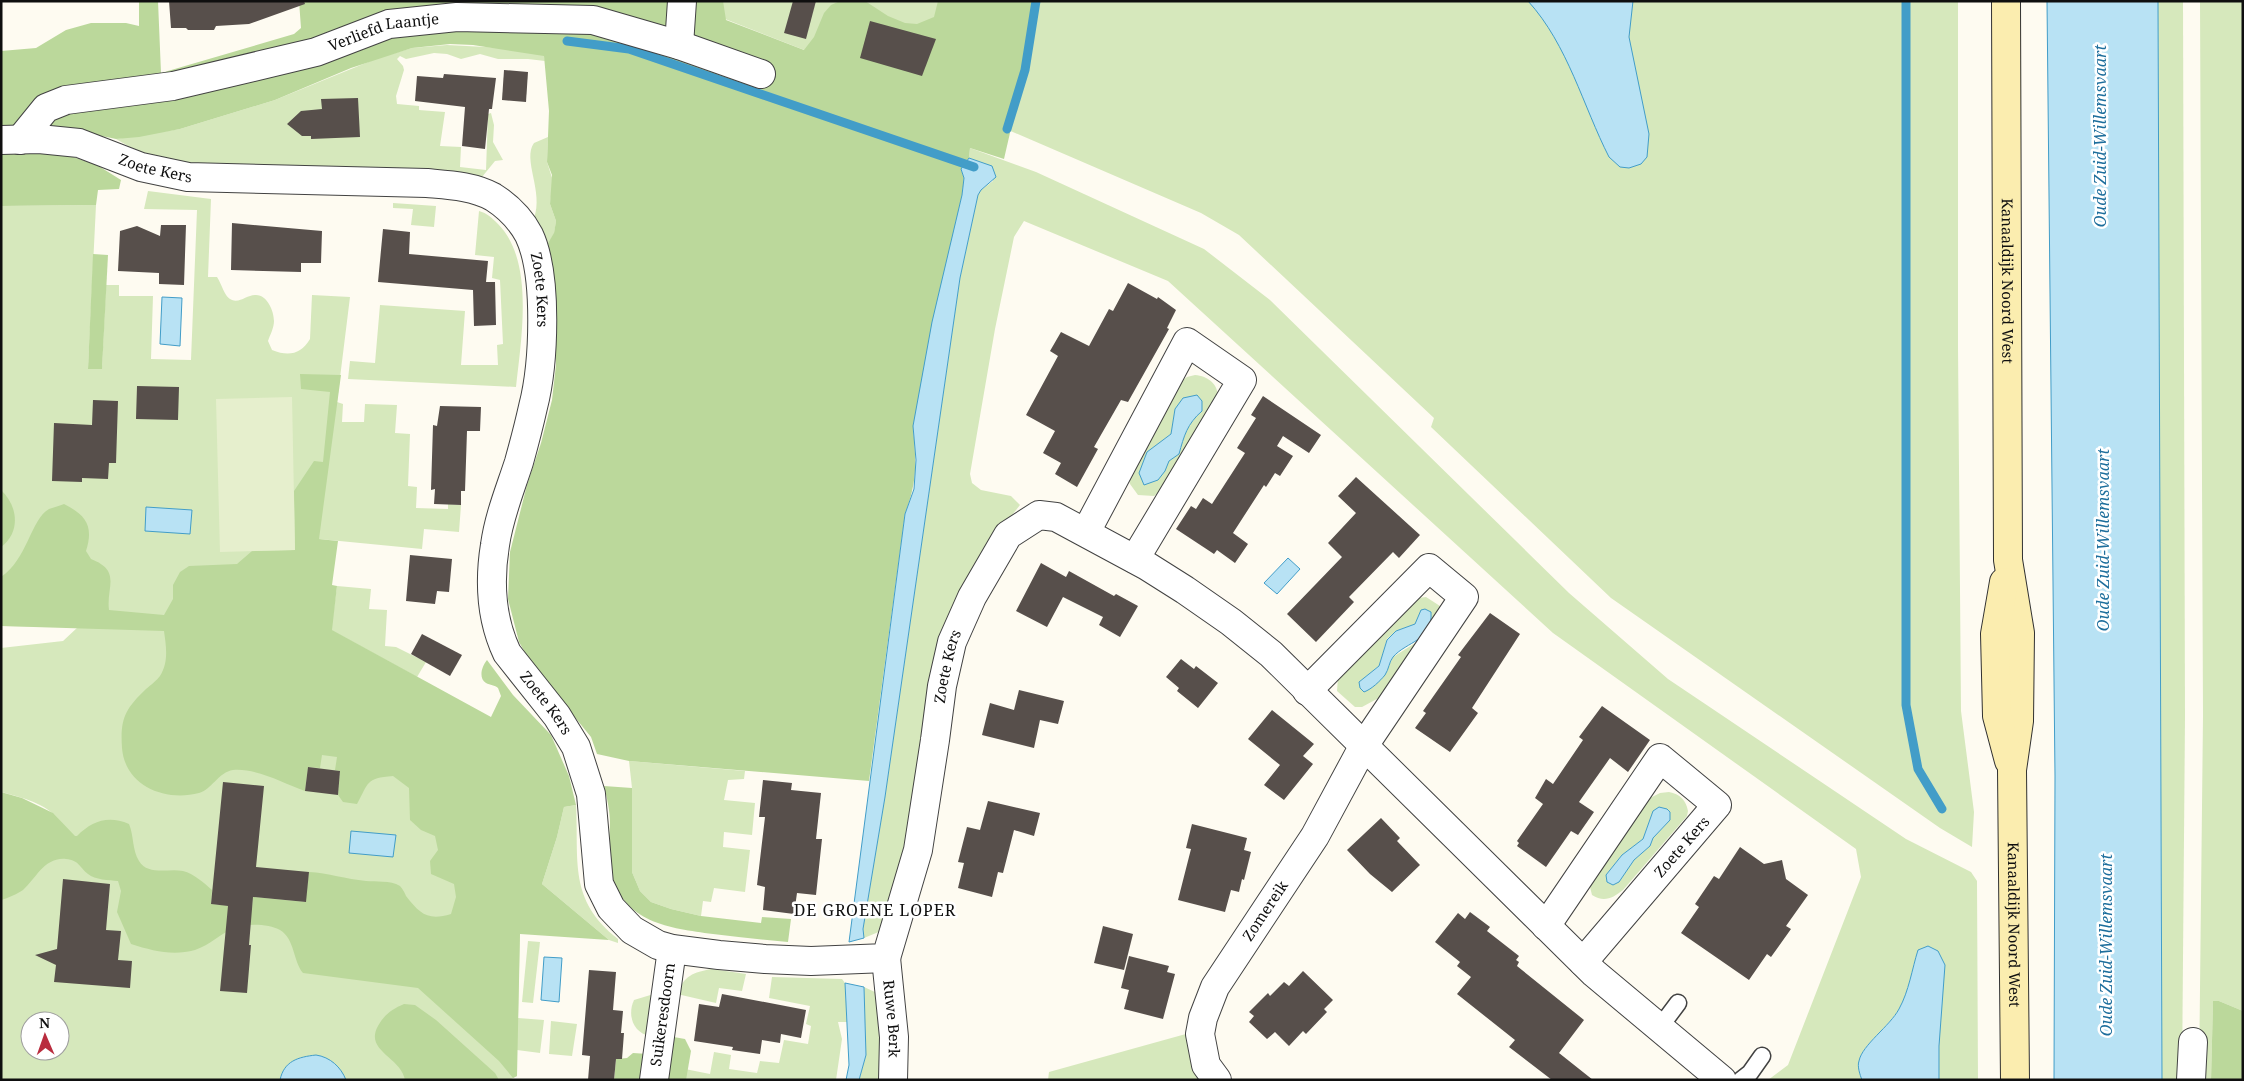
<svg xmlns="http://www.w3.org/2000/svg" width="2244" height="1081" font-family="'Noto Serif',serif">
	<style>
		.green { fill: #d6e8bc; fill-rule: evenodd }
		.forest { fill: #bbd89b }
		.pitch { fill: #e6efcd }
		.water { fill: #b8e2f4; stroke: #429dc8 }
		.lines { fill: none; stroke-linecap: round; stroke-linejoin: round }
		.stream { stroke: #429dc8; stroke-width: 9 }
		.building { fill: #574f4b }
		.lane-casing { stroke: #424242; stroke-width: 19 }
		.street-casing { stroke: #424242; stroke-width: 30 }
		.secondary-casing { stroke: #313131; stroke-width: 30 }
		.lane { stroke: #fff; stroke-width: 16 }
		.street { stroke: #fff; stroke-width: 28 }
		.secondary { stroke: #fbedaf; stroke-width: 28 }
		.labels { text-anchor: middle; stroke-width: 5; stroke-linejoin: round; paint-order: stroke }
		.street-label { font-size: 15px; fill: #0f0f0f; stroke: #fff }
		.water-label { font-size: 16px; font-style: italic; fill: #1d6e9c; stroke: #fff }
		.neighbourhood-label { font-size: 16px; letter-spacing: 1px; fill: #0f0f0f; stroke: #fff }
	</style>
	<rect width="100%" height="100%" fill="#fefbf1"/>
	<g class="green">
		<path d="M679 1H1958V347L1961 711 1974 812 1972 847 1940 828 1611 598 1431 427 1434 418 1239 235 1201 213 999 126Z"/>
		<path d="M2158 1H2183L2185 717 2182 1080H2162Z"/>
		<path d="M2200 1H2243V1011L2219 1001 2213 1002 2211 1080H2199L2203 716Z"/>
		<path d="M447 45 505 48 544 55 545 61 528 59H498L480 54 461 59 447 54 434 53 406 59 400 56 397 59 403 66 404 70 396 96 397 104 419 106V110L445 112 440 146 461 147 460 167 486 170 488 114 491 113 494 125 493 142 503 160 495 161 482 177 478 178 339 167 200 165 169 161 142 154 116 139 180 129 275 100 378 58 412 48Z"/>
		<path d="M548 137 547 162 553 181 550 204 556 221 554 234 548 243 534 218C544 192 522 159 534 143Z"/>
		<path d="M970 148 1036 172 1204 249 1270 300 1569 593 1668 679 1906 839 1971 872 1977 881 1978 1080H1939V1047L1918 950C1912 969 1909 991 1899 1009 1890 1025 1862 1045 1859 1061 1858 1066 1860 1075 1862 1080H1768L1788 1065 1861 877 1856 849 1553 633 1168 281 1024 221 1014 237 995 329 970 474 972 483 981 490 1011 496 1020 505 1001 529 916 804 881 931 864 938 863 929 885 797 960 278 978 195 981 190 993 181 992 167 969 158Z"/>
		<path d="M148 191 211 199 208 277H217C222 284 224 297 232 300 240 303 247 295 255 295 267 294 274 311 274 321 274 328 270 335 268 341L272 350C289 357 301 354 310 339L312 295 350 297 337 402 343 404 342 422H364L365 404 397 405 395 433 410 434 408 486 417 487 416 508 448 509V504L461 505 459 532 424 529 422 549 319 539 305 638 520 925 518 1018 544 1020 540 1053 517 1050V1076L509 1080H1V829L60 821C46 803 23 798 1 792V648L63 641 78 627 1 626V206L96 205 88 368H102L106 285H119V296H153L151 359 191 360 197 210 144 209ZM30 1021H60V1051H30Z"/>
		<path d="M393 203 436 206 434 227 411 225 413 209 393 208Z"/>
		<path d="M479 211C487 213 492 218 498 224 535 261 521 340 516 387L348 379 350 361 375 363 380 305 465 311 461 365H498L497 345 503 344 500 280 492 278 494 257 475 255Z"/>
		<path d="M1195 375C1208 376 1218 384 1218 397L1160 491 1154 496 1138 495 1130 484 1129 478 1179 383 1187 377ZM1175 409 1202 411C1187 424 1184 436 1179 454L1169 461 1147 452 1171 434Z"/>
		<path d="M337 586 371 589 369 609 387 610 385 646 396 647 426 662 417 677 331 630Z"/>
		<path d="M1426 597 1440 606 1441 613 1386 694 1362 707H1355L1337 691 1338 677 1418 598ZM1415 624 1420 640 1393 657 1385 674 1359 682 1379 666 1387 639 1396 631Z"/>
		<path d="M629 761 745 771 744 779 728 780 724 800 755 803 752 835 724 832 723 847 750 850 745 892 714 888 711 902 703 901 701 916 671 909 651 902 640 891 632 872V788Z"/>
		<path d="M1669 792C1680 794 1686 800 1688 811L1687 816 1623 890C1613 898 1604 903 1592 895L1589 883 1646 800 1660 793ZM1653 811 1670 820 1653 838 1650 846 1634 860 1619 882 1606 875 1622 855 1643 839Z"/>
		<path d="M576 805C579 861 568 900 618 939V943L609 940 542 884 557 837 564 807Z"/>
		<path d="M528 941 540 942 533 1003 522 1002Z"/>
		<path d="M712 969 746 974 742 991 719 988 716 1003 677 994C684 976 693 972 712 969Z"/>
		<path d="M772 977 842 979 845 983 847 1022H838L842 1039 836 1080H673L675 1067 710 1074 714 1052 731 1055 729 1069 757 1073 760 1061 779 1063 784 1040 808 1044 811 1026 806 1024 810 1006 769 998Z"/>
		<path d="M864 987 877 993 881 1045 879 1080H859L866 1055Z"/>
		<path d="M657 993 650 1036C633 1033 627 1015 634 1000Z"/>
		<path d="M551 1021 577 1024 572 1056 549 1054Z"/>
		<path d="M1193 1032 1203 1080H1048L1049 1072Z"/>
	</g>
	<g class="forest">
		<path d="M139 1H158L161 73 294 34 301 28 299 1H723L726 20 804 50 814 37 824 13 831 5 840 1H865L888 16 905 23 917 24 934 17 938 1H1035L1024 72 1004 159 970 148 969 158 961 169 964 178 962 195 913 426C916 462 918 479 905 514L869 781 629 761 597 754 591 737 533 666 519 642 508 599 510 552 527 485 541 443 552 400 556 365 554 303 548 243 554 233 556 221 550 204 552 175 547 162 549 111 544 56 473 45 450 44 412 48 351 68 275 100 180 129 139 137 116 139 45 124 1 128V51L36 48 66 30 91 23H126L139 26Z"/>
		<path d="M1 147 52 150 97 165 121 180 119 189 98 190 96 205 1 206Z"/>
		<path d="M93 254 108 255 102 369H88Z"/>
		<path d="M300 374 341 375 319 539 338 541 332 585 337 586 332 630 491 717 501 696 498 688C495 685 490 685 486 683 478 678 482 666 487 660L513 695 551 735 569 776 576 805 564 807 557 837 542 884 609 940 520 934 517 1076 513 1078 499 1061 418 988 303 973C293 961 295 939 280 930 269 924 247 923 235 928 221 933 210 945 195 950 173 956 153 951 131 944L117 912 121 891 118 881C109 880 95 880 88 874 80 868 79 860 66 859 44 857 36 879 23 890 17 894 8 898 1 900V792L22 798 53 813 75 836H77C92 821 108 815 129 824 134 836 132 850 139 861 148 876 169 868 183 871 194 874 203 882 212 890L211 904 252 908 253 897 305 902 309 872C328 873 346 879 366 881 376 882 390 880 400 886 402 888 405 893 406 896 420 914 428 921 451 914L456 897 454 884 431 874 430 861 438 850 435 836 421 830 410 820 409 788 393 776C365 778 369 783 357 804L343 802 338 795 340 771 335 770 337 757 322 755 320 768 308 767 305 791C283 783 257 768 233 770 219 772 211 790 199 793 165 802 125 786 122 748 120 719 125 709 146 689 151 685 157 680 160 676 169 662 166 646 164 631L1 626V577C27 560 31 519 49 509 54 507 60 506 64 504 86 515 94 526 86 551L91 559C122 571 106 587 109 610L164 615 173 599V585L180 572 189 566 237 564 252 551 295 550 294 491 314 461 323 462 330 392 301 389Z"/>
		<path d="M1 490C18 506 21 532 1 547Z"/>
		<path d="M604 786 632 788V872L640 891 651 902 671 909 701 916 761 923 762 917 791 919 788 942C763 940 738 937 713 934 669 928 624 923 610 872 606 857 610 839 610 823 610 811 607 798 604 786Z"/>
		<path d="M2213 1001H2219L2243 1011V1080H2211Z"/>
		<path d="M404 1004 415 1005 436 1020 495 1073 499 1080H405C401 1057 364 1051 378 1026 384 1015 392 1009 404 1004Z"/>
		<path d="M668 1036 685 1039 691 1051 686 1080H663Z"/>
		<path d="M633 1053 648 1054 646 1080H614L616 1059 627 1058Z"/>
	</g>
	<path class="pitch" d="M292 397 295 550 220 552 216 399Z"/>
	<g class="water">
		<path d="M1528 1H1633L1629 37 1649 134 1647 157 1641 164 1629 168 1620 167 1609 157C1583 106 1568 45 1528 1Z"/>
		<path d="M2047 1H2158L2162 1080H2054L2055 776Z"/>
		<path d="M969 158 992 166 996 177 981 190 978 195 960 278 885 797 863 929 864 938 849 942 905 514 914 489 916 460 913 426 932 322 962 195 964 178 961 169Z"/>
		<path d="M162 297 182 298 180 346 160 344Z"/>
		<path d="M1197 395 1202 401V411C1187 424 1184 436 1179 454L1169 461 1165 471 1158 480 1144 485 1139 473 1147 452 1171 434 1175 409 1183 398Z"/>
		<path d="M146 507 192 510 190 534 145 531Z"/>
		<path d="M1288 558 1300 569 1277 594 1264 583Z"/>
		<path d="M1425 609 1431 612C1433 641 1407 641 1393 657 1389 662 1389 669 1385 675 1380 681 1372 689 1364 692L1360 688 1359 682 1379 666 1387 640 1396 631 1415 624 1421 610Z"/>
		<path d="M1659 807 1667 809 1670 812V820L1653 838 1650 846 1634 860 1619 882 1613 885 1607 882 1606 875 1622 855 1643 839 1653 811Z"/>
		<path d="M351 831 396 835 393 857 349 853Z"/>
		<path d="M1928 946 1938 951 1945 965 1939 1046V1080H1862C1860 1075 1857 1066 1859 1061 1862 1045 1890 1026 1899 1009 1909 991 1912 969 1918 950Z"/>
		<path d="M544 957 562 958 559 1002 541 1000Z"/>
		<path d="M845 983 864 987 866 1055 859 1080H846L849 1065Z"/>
		<path d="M316 1055C330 1057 341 1067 346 1080H280C284 1061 298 1057 316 1055Z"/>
	</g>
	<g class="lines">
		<g class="stream">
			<path d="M1906 1V705L1918 769 1942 809"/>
			<path d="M567 41 629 49 974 167"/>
			<path d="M1007 129 1025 70 1036 1"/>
		</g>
	</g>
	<g class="building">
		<path d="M169 1H304L305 4 249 24 216 26 214 30H188L186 28H171Z"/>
		<path d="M793 1H816L806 39 784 33Z"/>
		<path d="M870 21 936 39 922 76 860 58Z"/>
		<path d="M504 70 528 72 526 102 502 100Z"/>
		<path d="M444 74 496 78 492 109H489L485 149 462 146 465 107 415 101 417 76 443 78Z"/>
		<path d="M358 98 360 137 311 139V136H302L287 124 301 111 322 109 321 99Z"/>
		<path d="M232 223 322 231 321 263H301V272L231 270Z"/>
		<path d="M161 225H186L184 285 159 284V273L118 271 120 231 137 226 160 236Z"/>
		<path d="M383 229 410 232 409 254 488 261 486 282H495L496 325 474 326 473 290 378 282Z"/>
		<path d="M1128 283 1157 299 1158 297 1176 310 1167 328 1169 329 1128 402 1121 400 1094 447 1098 449 1077 487 1055 474 1061 463 1043 453 1055 431 1026 415 1058 356 1050 351 1061 332 1089 346 1109 309 1113 311Z"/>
		<path d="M137 386 179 387 178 420 136 419Z"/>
		<path d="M1263 396 1321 435 1309 453 1283 436 1277 446 1293 456 1280 476 1275 473 1266 487 1264 485 1233 533 1248 544 1235 563 1217 550 1214 554 1176 529 1191 506 1196 509 1203 498 1212 504 1245 453 1237 448 1256 418 1251 415Z"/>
		<path d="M93 400 118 401 116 463H109L108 479 82 478V482L52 481 54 423 92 425Z"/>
		<path d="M440 406 481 407 480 431H467L465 491H461V505L434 504 435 489 431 490 433 425 437 426Z"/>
		<path d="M1356 477 1420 535 1399 558 1393 552 1349 597 1354 602 1316 642 1287 614 1342 557 1328 543 1356 513 1338 496Z"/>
		<path d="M410 555 452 559 449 592 437 591 435 604 406 601Z"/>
		<path d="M1041 563 1066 577 1069 571 1114 596 1116 594 1138 606 1120 637 1099 625 1103 617 1063 597 1047 627 1016 611Z"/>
		<path d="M1490 613 1520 634 1472 708 1478 713 1450 752 1415 728 1426 713 1423 711 1461 657 1458 655Z"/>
		<path d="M422 634 462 655 450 676 411 654Z"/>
		<path d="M1181 659 1194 669 1196 666 1218 683 1198 708 1177 691 1179 688 1166 677Z"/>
		<path d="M1019 690 1064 701 1058 724 1040 720 1034 748 982 735 990 703 1014 710Z"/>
		<path d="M1602 706 1650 740 1628 772 1610 758 1579 802 1594 812 1578 835 1571 831 1546 867 1517 846 1519 843 1517 841 1543 804 1535 798 1546 779 1553 784 1583 740 1579 737Z"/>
		<path d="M1272 710 1314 744 1303 756 1313 764 1284 800 1264 785 1280 765 1248 739Z"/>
		<path d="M308 767 340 771 338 795 305 791Z"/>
		<path d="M763 780 792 783 791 790 821 793 816 839H822L816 895 797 893 794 914 763 910 765 887 757 885 765 817H759Z"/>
		<path d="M223 782 264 786 256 867 309 872 306 902 253 897 249 945H251L247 993 220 991 228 906 211 904Z"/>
		<path d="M988 801 1040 813 1034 836 1014 830 1003 873 998 872 992 897 958 888 964 863 958 862 967 827 980 830Z"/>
		<path d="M1381 818 1400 838 1397 841 1420 865 1392 892 1370 874 1347 850Z"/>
		<path d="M1192 824 1247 838 1244 850 1251 852 1244 880 1242 879 1239 892 1231 890 1225 912 1178 900 1191 849 1186 848Z"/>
		<path d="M1740 847 1764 864 1782 860 1786 879 1808 895 1786 926 1791 929 1771 957 1767 954 1749 980 1681 933 1699 907 1695 904 1714 876 1719 879Z"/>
		<path d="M63 879 110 884 106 930 121 931 118 960 132 961 130 988 54 982 56 965 35 955 57 949Z"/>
		<path d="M1470 912 1490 927 1487 931 1519 956 1516 960 1519 962 1517 966 1584 1020 1559 1053 1593 1080H1552L1509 1047 1515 1040 1457 994 1471 977 1457 966 1460 962 1435 942 1458 913 1465 919Z"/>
		<path d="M1103 926 1133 934 1124 970 1094 963Z"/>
		<path d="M1129 956 1169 966 1167 972 1175 974 1163 1019 1124 1009 1129 990 1121 988Z"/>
		<path d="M589 970 616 972 613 1010 623 1011 621 1033H624L622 1059H616L614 1080H588L590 1056 582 1055Z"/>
		<path d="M1303 971 1333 1000 1324 1009 1327 1012 1306 1034 1303 1031 1289 1046 1275 1032 1267 1039 1249 1022 1254 1016 1249 1012 1268 993 1270 996 1284 982 1289 986Z"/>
		<path d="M722 994 806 1010 801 1038 781 1034 780 1043 762 1040 760 1054 732 1050 733 1047 694 1041 699 1004 719 1007Z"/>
	</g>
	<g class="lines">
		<g class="lane-casing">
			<g id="lane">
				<path d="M1660 1027 1678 1003"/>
				<path d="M1741 1080 1750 1073 1762 1056"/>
			</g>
		</g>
		<g class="street-casing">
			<g id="street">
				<path d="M679 45 682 1"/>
				<path id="s1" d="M1 140 39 139 79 143 141 167 188 177 427 183C449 185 473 186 493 197 507 206 521 220 529 235 548 275 544 364 533 407 529 425 524 444 519 462 510 490 499 516 495 545 489 582 491 619 507 653L557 716 576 747 591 794 599 884 611 908 632 930 658 945 672 949 719 955 765 959 811 961 886 958 918 850 935 740 942 686 952 642 972 597 1008 535 1039 515 1056 517 1147 566 1185 590 1231 622 1271 654 1594 973 1722 1080"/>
				<path id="s2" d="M20 140 46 108 66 100 173 86 316 52 389 24 457 17 593 20 679 45 761 74"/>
				<path d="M1086 532 1187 342 1242 380 1135 559"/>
				<path d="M1546 926 1660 758 1717 805 1583 962"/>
				<path id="s3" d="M886 958 894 1037 893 1080"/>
				<path id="s4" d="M654 1080 672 949"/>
				<path id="s5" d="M1217 1080 1206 1065 1200 1034 1203 1018 1215 987 1315 836 1363 747 1464 597 1429 568 1307 691"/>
				<path d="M2191 1080 2193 1042"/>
			</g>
		</g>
		<g class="secondary-casing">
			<g id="secondary">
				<path id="s6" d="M2006 1 2008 560 2020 633 2019 721 2012 770 2015 1080"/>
				<path d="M2004 582 1995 634 1997 716 2009 761"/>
			</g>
		</g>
		<use href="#lane" class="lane"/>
		<use href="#street" class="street"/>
		<use href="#secondary" class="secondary"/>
	</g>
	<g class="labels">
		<g class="street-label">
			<text dy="5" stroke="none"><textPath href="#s2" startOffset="389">Verliefd Laantje</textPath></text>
			<text dy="5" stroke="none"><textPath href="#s1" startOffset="159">Zoete Kers</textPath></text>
			<text dy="5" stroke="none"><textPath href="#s6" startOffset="280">Kanaaldijk Noord West</textPath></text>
			<text dy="5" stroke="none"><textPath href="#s1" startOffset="609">Zoete Kers</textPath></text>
			<text dy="5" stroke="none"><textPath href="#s1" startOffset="1852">Zoete Kers</textPath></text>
			<text dy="5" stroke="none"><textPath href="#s1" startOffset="1044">Zoete Kers</textPath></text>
			<text transform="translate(1682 847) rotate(-49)" y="5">Zoete Kers</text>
			<text dy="5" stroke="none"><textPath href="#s5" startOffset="191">Zomereik</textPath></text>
			<text dy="5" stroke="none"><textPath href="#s6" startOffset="925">Kanaaldijk Noord West</textPath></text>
			<text dy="5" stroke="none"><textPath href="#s4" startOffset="66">Suikeresdoorn</textPath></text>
			<text dy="5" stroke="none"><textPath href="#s3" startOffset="61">Ruwe Berk</textPath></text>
		</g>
		<g class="water-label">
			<text transform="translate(2100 136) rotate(-90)" y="6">Oude Zuid-Willemsvaart</text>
			<text transform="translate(2103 540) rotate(-90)" y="6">Oude Zuid-Willemsvaart</text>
			<text transform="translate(2106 945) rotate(-90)" y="6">Oude Zuid-Willemsvaart</text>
		</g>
		<g class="neighbourhood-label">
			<text x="875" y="916">DE GROENE LOPER</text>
		</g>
	</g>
	<rect width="2244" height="1081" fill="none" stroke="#0f0f0f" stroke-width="5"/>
	<g transform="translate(45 1036) rotate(358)"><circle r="24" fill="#ffffff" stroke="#9f9f9f"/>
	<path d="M0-4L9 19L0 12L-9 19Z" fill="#b92c3e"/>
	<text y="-8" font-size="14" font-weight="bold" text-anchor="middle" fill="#0f0f0f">N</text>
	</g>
</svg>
